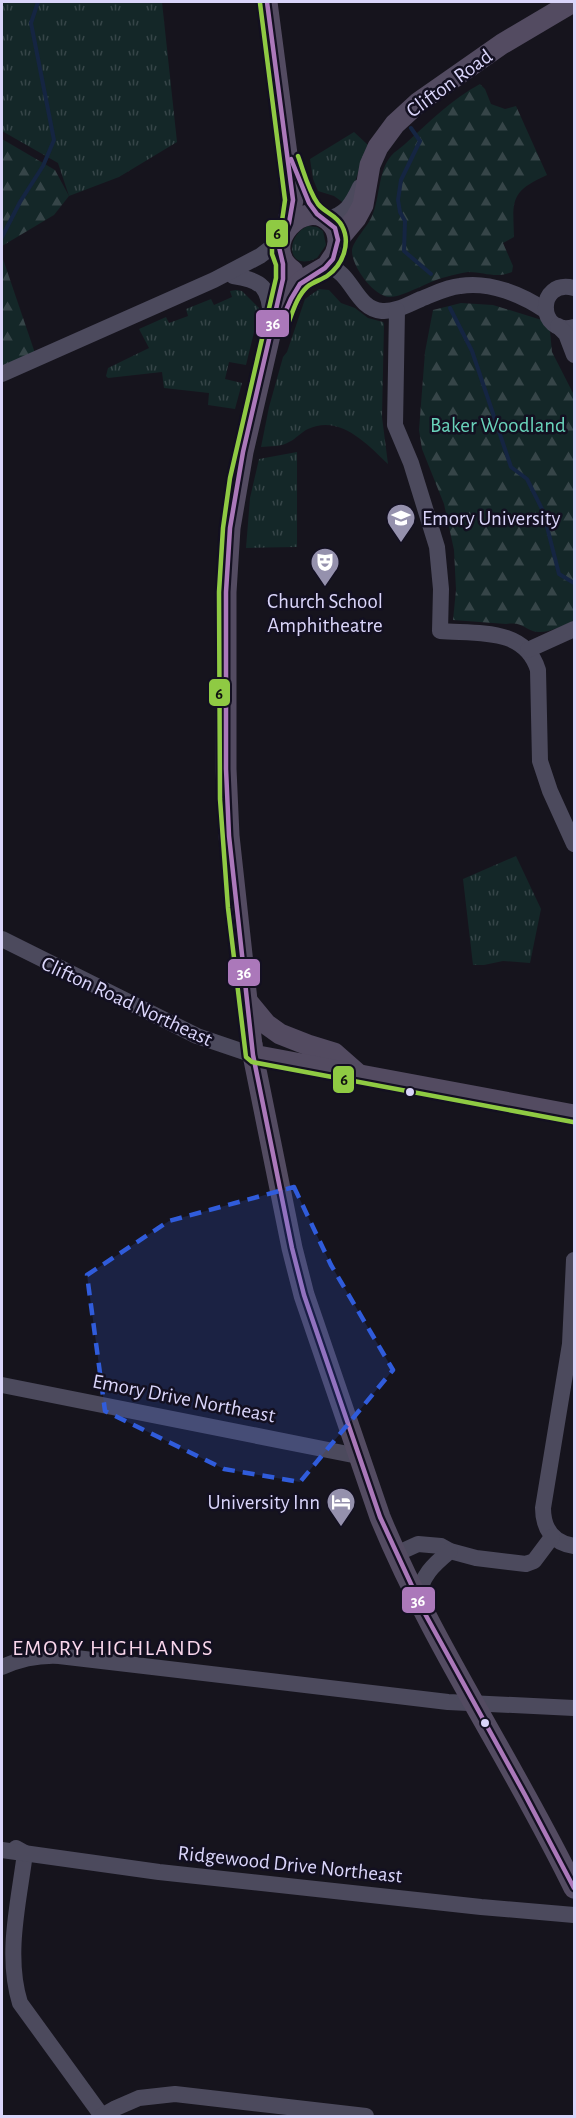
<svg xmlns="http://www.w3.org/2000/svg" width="576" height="2118" font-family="'Alegreya Sans',sans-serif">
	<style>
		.grass { fill: url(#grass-tufts) }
		.forest { fill: url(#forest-firs) }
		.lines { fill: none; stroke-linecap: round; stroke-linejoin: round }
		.stream { stroke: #152542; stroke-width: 4 }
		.minor { stroke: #4c4a5d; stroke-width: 16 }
		.major { stroke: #534b61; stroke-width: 21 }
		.bus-1-casing { stroke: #131021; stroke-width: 9 }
		.bus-2-casing { stroke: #131021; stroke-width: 9 }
		.bus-1 { stroke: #ab78ba; stroke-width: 4.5 }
		.bus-2 { stroke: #8fca43; stroke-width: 4.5 }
		.marked { fill: #305cdb; fill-opacity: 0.2; stroke: #305cdb; stroke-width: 4.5; stroke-dasharray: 12 8; stroke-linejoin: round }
		.bus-dot { fill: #dad5fa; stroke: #131021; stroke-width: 2 }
		.labels { text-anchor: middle; stroke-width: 5; stroke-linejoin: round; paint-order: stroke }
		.street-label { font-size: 21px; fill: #dad5fa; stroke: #131021 }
		.park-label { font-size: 21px; fill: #69d2ba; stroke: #131021 }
		.poi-label { font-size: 21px; fill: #dad5fa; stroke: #131021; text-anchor: start }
		.neighbourhood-label { font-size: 22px; letter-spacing: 1.5px; fill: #fad7ec; stroke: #131021 }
		.line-badge { stroke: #131021; stroke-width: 2 }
		.badge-label { font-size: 16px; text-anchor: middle; font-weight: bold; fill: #fff }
		.pale-badge-label { font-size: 16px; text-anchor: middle; font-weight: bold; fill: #111 }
	</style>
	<defs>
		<pattern id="grass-tufts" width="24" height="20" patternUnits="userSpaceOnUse" patternTransform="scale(1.5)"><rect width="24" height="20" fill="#142728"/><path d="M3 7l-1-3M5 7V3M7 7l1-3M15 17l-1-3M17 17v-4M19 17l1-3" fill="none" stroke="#364548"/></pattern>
		<pattern id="forest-firs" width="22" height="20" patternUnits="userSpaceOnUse" patternTransform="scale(1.5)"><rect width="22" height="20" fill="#142728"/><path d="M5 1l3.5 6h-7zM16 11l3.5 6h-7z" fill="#364548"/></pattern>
	</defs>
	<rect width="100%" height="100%" fill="#16141d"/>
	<g class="grass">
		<path d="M2 2H162L177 142 119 177 69 196 58 163 2 131Z"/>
		<path d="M354 132 368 145C359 165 356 186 345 204L334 196 318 191 313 179 310 159Z"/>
		<path d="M308 226 317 227 323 231 326 245 317 258C286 273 285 235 308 226Z"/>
		<path d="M319 289 329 290 341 303 355 308 368 318 383 322 384 324 382 417 388 464C367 444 340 414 308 429 301 432 296 439 289 442 282 447 270 446 261 447L269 407 283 357 287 352 305 299Z"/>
		<path d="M236 290 242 291 259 308V312L246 365 229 362 225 379 242 383 235 409 208 405 209 393 164 388 162 372 108 378 106 376 108 368 149 348 139 329 166 317 169 323 188 316 186 309 211 299 214 305 232 297 230 291Z"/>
		<path d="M297 452V547L246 548 250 498 259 459Z"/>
		<path d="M516 856 541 909 530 963 503 961 484 965H473L463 879Z"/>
	</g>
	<g class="forest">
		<path d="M480 84 485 89 491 104 505 109 516 106 547 175C509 192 513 201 514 237L503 243 513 266 512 272C496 279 485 272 468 272 460 273 453 275 446 277 430 280 404 297 390 297 374 297 352 267 352 251 352 242 368 226 372 216 380 198 378 171 391 156 395 151 401 148 405 144 428 123 452 99 480 84Z"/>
		<path d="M2 139 55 170 69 196 54 215 2 246Z"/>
		<path d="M2 256 37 359 2 372Z"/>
		<path d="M461 303 493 305 545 321 550 331 552 352 574 395V621C564 625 549 633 538 632 525 631 524 621 506 624L453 620 456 590 454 550 444 504 422 449 419 430 425 352 433 310Z"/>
	</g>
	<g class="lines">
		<g class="stream">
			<path d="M411 128 420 141 401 180 398 200 400 212 405 221 404 251 431 274"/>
			<path d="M2 237 20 202 43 166 54 140 31 23 38 2"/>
			<path d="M450 308 472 351 511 467 527 479 543 511 559 574 574 583"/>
		</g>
		<g class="minor">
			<path d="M327 219C346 215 352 204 360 187"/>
			<path d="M327 266C353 272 354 308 382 311 396 312 409 304 421 299 434 294 447 287 460 286 490 281 523 295 546 311"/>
			<path d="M233 276C263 280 269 288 271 317"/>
			<path d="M574 288C536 278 537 337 574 327"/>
			<path d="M397 310 395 425 411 463 437 547 441 589 440 631C477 634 525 627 538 670L540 761 550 791 574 844"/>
			<path d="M558 326 566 334 574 355"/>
			<path d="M2 374 214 280 260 256 281 240"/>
			<path d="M528 650 574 629"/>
			<path d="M2 939 197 1036 253 1055"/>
			<path d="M574 1260 570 1344 543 1508C543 1529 553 1543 574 1546"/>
			<path d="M2 1385 358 1456"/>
			<path d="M396 1554 418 1544 441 1546 450 1551 476 1558 526 1564 534 1561 552 1537"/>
			<path d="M418 1599C421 1576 433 1565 450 1551"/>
			<path d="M2 1667C20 1659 39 1655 59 1656L448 1702 574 1708"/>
			<path d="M16 1848 25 1853C19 1901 5 1955 20 2003L102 2116"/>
			<path d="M2 1850 159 1872 481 1907 574 1915"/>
			<path d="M102 2116 116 2108 139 2098 175 2094 366 2116"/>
		</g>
		<g class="major">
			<path d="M267 2 293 200 286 229"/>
			<path d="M283 264V279L243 452 230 528 226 592V769L229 836 253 1055 292 1248 304 1295 380 1517C433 1646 513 1762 574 1888"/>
			<path d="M293 271C256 246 306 193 332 224 338 231 339 241 337 250"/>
			<path d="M283 317 297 286 303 280 327 266 335 254 341 236 356 218 363 205 370 165 378 147 395 124 419 102 502 44 573 2"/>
			<path d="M247 1001 266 1024 280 1034 308 1045 334 1053 359 1075"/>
			<path d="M252 1044 253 1055 574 1115"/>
		</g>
		<g class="bus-1-casing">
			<g id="bus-1">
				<path d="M267 2 293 200 289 223 279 247 283 264V279L243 452 230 528 226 592V769L229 836 253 1055 292 1248 304 1295 380 1517 424 1612 525 1795 574 1888"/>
				<path d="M279 326 291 299 300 284 325 268 333 259 338 240 335 228 317 214 309 203 291 159"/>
			</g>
		</g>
		<g class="bus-2-casing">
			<g id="bus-2">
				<path d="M260 3 285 200 282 221 272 246V254L276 265V278L230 478 223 528 219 592 220 799 228 908 246 1057 252 1062 573 1122"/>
				<path d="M286 329C292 315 296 297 307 287 313 282 321 280 327 276 343 265 351 243 342 226 337 215 325 213 318 204 308 190 304 172 298 156"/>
			</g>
		</g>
		<use href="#bus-1" class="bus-1"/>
		<use href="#bus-2" class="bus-2"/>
	</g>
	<path class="marked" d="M294 1187 331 1265 393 1370 300 1482 224 1469 105 1411 87 1275 169 1221Z"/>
	<defs>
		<g id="university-pin" transform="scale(1.5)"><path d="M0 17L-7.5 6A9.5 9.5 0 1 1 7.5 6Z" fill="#9591ad" stroke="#131021"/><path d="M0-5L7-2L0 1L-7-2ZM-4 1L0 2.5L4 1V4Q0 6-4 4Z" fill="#fff"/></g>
		<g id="theatre-pin" transform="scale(1.5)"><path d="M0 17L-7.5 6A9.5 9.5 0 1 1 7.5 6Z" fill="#9591ad" stroke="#131021"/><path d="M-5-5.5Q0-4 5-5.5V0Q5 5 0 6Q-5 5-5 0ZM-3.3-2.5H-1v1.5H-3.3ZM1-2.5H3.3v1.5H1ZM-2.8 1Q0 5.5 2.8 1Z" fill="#fff"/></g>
		<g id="hotel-pin" transform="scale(1.5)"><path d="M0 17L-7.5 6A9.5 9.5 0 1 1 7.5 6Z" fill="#9591ad" stroke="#131021"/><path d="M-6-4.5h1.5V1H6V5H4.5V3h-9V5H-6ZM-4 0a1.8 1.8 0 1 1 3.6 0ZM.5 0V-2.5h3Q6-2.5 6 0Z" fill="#fff"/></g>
	</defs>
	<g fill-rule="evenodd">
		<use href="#university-pin" x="401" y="518"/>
		<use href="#theatre-pin" x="325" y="562"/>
		<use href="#hotel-pin" x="341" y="1502"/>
	</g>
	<g class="bus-dot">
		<circle cx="410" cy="1092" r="5"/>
		<circle cx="485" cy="1723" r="5"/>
	</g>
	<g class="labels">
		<g class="street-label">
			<text transform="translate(449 83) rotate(-36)" y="7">Clifton Road</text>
			<text transform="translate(127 1001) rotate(25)" y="7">Clifton Road Northeast</text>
			<text transform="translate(184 1398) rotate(11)" y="7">Emory Drive Northeast</text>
			<text transform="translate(290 1864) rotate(6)" y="7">Ridgewood Drive Northeast</text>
		</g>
		<g class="park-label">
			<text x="498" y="432">Baker Woodland</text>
		</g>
		<g class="poi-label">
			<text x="422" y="525">Emory University</text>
			<text x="325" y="608" text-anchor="middle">Church School<tspan x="325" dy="24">Amphitheatre</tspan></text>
			<text x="320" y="1509" text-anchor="end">University Inn</text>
		</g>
		<g class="neighbourhood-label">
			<text x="113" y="1655">EMORY HIGHLANDS</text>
		</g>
	</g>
	<g class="line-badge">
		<rect x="265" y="219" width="24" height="29" rx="6" fill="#8fca43"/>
		<rect x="255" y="309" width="35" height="29" rx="6" fill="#ab78ba"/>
		<rect x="208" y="678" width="23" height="29" rx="6" fill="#8fca43"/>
		<rect x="227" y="958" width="34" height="29" rx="6" fill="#ab78ba"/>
		<rect x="332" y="1065" width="23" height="29" rx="6" fill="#8fca43"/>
		<rect x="401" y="1586" width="35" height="28" rx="6" fill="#ab78ba"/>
	</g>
	<g class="badge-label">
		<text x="273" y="329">36</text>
		<text x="244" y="978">36</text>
		<text x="418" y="1606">36</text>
	</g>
	<g class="pale-badge-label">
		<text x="277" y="239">6</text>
		<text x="219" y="699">6</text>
		<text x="344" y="1085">6</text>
	</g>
	<rect width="576" height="2118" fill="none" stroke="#dad5fa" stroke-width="6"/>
</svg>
